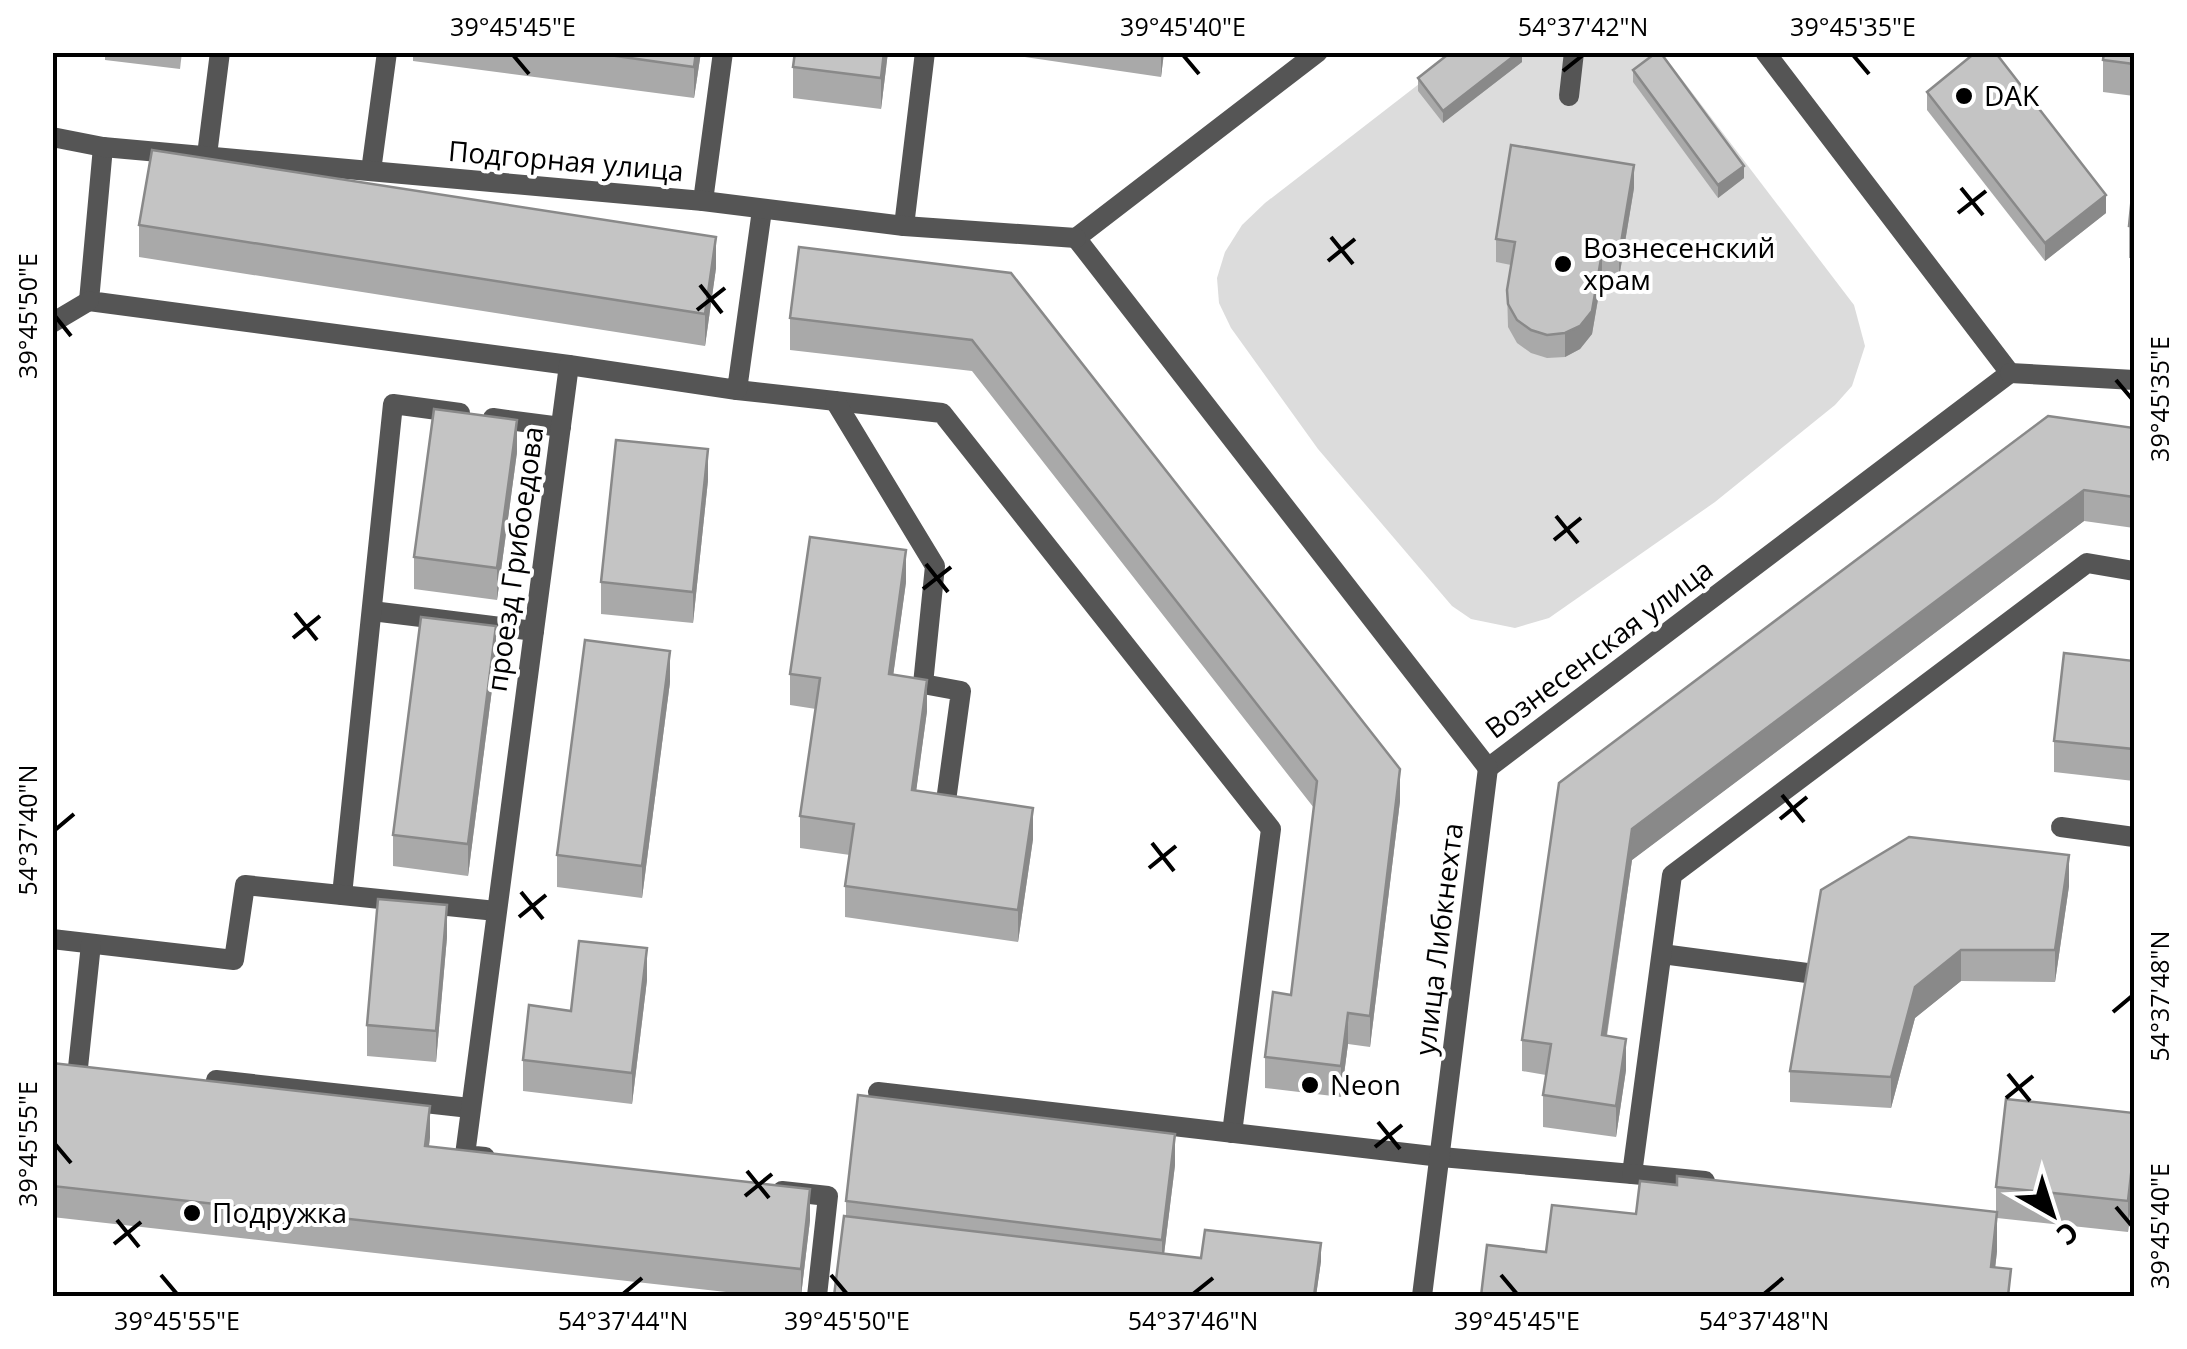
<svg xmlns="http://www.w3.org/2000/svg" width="2187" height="1349" font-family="'Open Sans',sans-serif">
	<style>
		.green { fill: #dcdcdc }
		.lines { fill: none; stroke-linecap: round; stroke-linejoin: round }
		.lane { stroke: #555; stroke-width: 20 }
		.street { stroke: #555; stroke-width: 20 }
		.wall { fill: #a9a9a9 }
		.shaded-wall { fill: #898989 }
		.building { fill: #c4c4c4; stroke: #898989; stroke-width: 2.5 }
		.ticks { fill: none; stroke: #000; stroke-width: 4 }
		.poi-dot { fill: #000; stroke: #fff; stroke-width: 4 }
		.labels { text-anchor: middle; stroke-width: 8; stroke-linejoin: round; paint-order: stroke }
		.poi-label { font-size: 28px; fill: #000; stroke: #fff; text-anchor: start }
		.street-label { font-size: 28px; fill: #000; stroke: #fff }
		.neatline { fill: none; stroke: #000; stroke-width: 4 }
		.ticks-label { font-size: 25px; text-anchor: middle; fill: #000 }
	</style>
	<rect width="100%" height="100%" fill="#fff"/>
	<path class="green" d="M1459 53H1662L1854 305 1865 346 1852 386 1835 405 1715 502 1549 618 1515 628 1471 619 1452 606 1318 449 1231 328 1219 303 1217 278 1225 252 1242 225 1265 203Z"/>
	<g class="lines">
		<g class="lane">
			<path d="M1569 96 1574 52"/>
			<path d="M103 147 89 301 569 365"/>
			<path d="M207 155 220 52"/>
			<path d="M371 171 387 52"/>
			<path d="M703 201 723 52"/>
			<path d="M904 226 925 52"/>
			<path d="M52 323 89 301"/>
			<path d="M737 390 942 413 1271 829 1232 1133"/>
			<path d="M835 401 935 566 923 684 961 691 946 801"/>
			<path d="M493 418 561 427"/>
			<path d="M372 611 534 631"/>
			<path d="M2061 827 2134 837"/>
			<path d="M342 895 393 404 460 413"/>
			<path d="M52 939 234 960 245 885 496 911"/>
			<path d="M1662 954 1807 973"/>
			<path d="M77 1077 91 944"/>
			<path d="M216 1080 470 1108"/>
			<path d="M485 1157 465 1155 569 365 737 390 762 210"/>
			<path d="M1441 1157 1632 1174 1672 875 2087 563 2134 571"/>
			<path d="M1632 1174 1705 1181"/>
			<path d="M782 1191 828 1196 817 1296"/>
		</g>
		<g class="street">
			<path d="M1318 52 1076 238 1488 768 2010 373 1765 52"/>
			<path d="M52 137 103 147 703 201 904 226 1076 238"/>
			<path d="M2010 373 2134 380"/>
			<path d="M878 1092 1441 1157"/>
			<path d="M1422 1296 1488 768"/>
		</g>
	</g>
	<g class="wall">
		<path d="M105 52H182L180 69 105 60Z"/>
		<path d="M413 52H701L694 98 413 61Z"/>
		<path d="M888 52 881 109 793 98V67Z"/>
		<path d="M1018 52H1164L1161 77 1018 56Z"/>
		<path d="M1522 52V62L1443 123 1418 91V78Z"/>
		<path d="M2134 52V96L2103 92V60Z"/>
		<path d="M1633 70 1744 178 1718 198 1633 82Z"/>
		<path d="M1927 92 2106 213 2045 261 1927 110Z"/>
		<path d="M2134 175V258H2129V226Z"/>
		<path d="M1634 188 1619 278 1602 276 1592 334 1580 349 1565 357 1547 358 1531 353 1517 343 1508 327 1507 290 1511 265 1496 262V239Z"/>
		<path d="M139 225 716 268 705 346 139 257Z"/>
		<path d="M1011 273 1400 801 1370 1047 1348 1044 1341 1097 1265 1088V1057L1291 995 1314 808 972 371 790 350V318Z"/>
		<path d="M2134 428V528L2084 521 1632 860 1607 1036 1626 1070 1616 1137 1543 1127V1095L1546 1075 1522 1071V1040L1559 783Z"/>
		<path d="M517 452 497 600 414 589V557Z"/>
		<path d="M708 480 693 623 601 614V582Z"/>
		<path d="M906 582 893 675 927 711 916 791 1033 839 1018 942 845 917V886L850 855 800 848V816L816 709 790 705V674Z"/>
		<path d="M496 658 468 876 393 866V835Z"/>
		<path d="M2134 661V781L2054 772V741Z"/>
		<path d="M670 682 642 898 557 887V855Z"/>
		<path d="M2069 886 2055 982 1961 981 1915 1018 1891 1108 1790 1102V1071L1821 890Z"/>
		<path d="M447 937 436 1062 367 1056V1025Z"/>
		<path d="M647 980 632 1104 523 1091V1060L571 1011Z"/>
		<path d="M52 1063 430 1137 429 1146 810 1220 801 1296H762L52 1217Z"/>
		<path d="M2134 1113 2128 1232 1997 1218V1251L1995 1268 2011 1296 1546 1252 1636 1214 1677 1185 1996 1212V1187Z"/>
		<path d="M1175 1165 1164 1254 1201 1258 1321 1261 1316 1296 846 1216V1201Z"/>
	</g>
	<g class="shaded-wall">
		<path d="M696 52H701L694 98V67Z"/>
		<path d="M884 52H888L881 109V78Z"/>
		<path d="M1161 52H1164L1161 77Z"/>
		<path d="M1519 52H1522V62L1443 123V111Z"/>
		<path d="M1634 165V188L1619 278V255Z"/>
		<path d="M1744 166V178L1718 198V185Z"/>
		<path d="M2106 195V213L2045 261V243Z"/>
		<path d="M716 237V268L705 346V314Z"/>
		<path d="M1602 253V276L1592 334 1580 349 1565 357V333Z"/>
		<path d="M517 420V452L497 600V568Z"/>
		<path d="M708 449V480L693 623V592Z"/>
		<path d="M2084 490V521L1632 860 1602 1066V1035L1632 829Z"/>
		<path d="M906 550V582L889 706V674Z"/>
		<path d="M496 626V658L468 876V844Z"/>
		<path d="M670 651V682L642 898V866Z"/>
		<path d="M927 680V711L912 822V790Z"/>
		<path d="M1400 769V801L1370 1047V1016Z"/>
		<path d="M1033 808V839L1018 942V910Z"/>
		<path d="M2069 855V886L2055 982V950Z"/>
		<path d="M447 905V937L436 1062V1031Z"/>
		<path d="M647 948V980L632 1104V1073Z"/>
		<path d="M1961 950V981L1915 1018 1891 1108V1077L1915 987Z"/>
		<path d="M1348 1013V1044L1341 1097V1066Z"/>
		<path d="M1626 1039V1070L1616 1137V1106Z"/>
		<path d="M430 1106V1137L425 1177V1146Z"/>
		<path d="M1175 1134V1165L1162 1271V1240Z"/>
		<path d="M2134 1148V1180L2128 1232V1201Z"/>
		<path d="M810 1189V1220L801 1296V1269Z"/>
		<path d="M1997 1212V1251L1992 1296 1991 1267Z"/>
		<path d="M1321 1243V1261L1316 1296H1314Z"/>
	</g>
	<g class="building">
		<path d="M588 52H696L694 67Z"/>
		<path d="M795 52H884L881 78 793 67Z"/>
		<path d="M1451 52H1519L1443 111 1418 78Z"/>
		<path d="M1657 52H1660L1744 166 1718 185 1633 70Z"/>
		<path d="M1976 52H1995L2106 195 2045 243 1927 92Z"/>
		<path d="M2104 52H2134V64L2103 60Z"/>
		<path d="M1511 145 1634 165 1619 255 1602 253 1592 311 1580 326 1565 333 1547 335 1531 330 1517 320 1508 304 1507 290 1515 242 1496 239Z"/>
		<path d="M152 150 716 237 705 314 139 225Z"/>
		<path d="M2134 175V227L2129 226Z"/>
		<path d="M799 247 1011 273 1400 769 1370 1016 1348 1013 1341 1066 1265 1057 1273 992 1291 995 1317 781 972 340 790 318Z"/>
		<path d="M434 409 517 420 497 568 414 557Z"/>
		<path d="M2048 416 2134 428V497L2084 490 1632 829 1602 1035 1626 1039 1616 1106 1543 1095 1551 1044 1522 1040 1559 783Z"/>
		<path d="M616 440 708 449 693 592 601 582Z"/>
		<path d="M810 537 906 550 889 674 927 680 912 790 1033 808 1018 910 845 886 854 824 800 816 820 678 790 674Z"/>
		<path d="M421 617 496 626 468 844 393 835Z"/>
		<path d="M585 640 670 651 642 866 557 855Z"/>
		<path d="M2064 653 2134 661V749L2054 741Z"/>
		<path d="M1909 837 2069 855 2055 950H1961L1915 987 1891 1077 1790 1071 1821 890Z"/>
		<path d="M378 899 447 905 436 1031 367 1025Z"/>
		<path d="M579 941 647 948 632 1073 523 1060 529 1005 571 1011Z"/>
		<path d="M52 1063 430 1106 425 1146 810 1189 801 1269 52 1186Z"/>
		<path d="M858 1095 1175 1134 1162 1240 846 1201Z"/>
		<path d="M2006 1099 2134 1113V1148L2128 1201 1996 1187Z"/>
		<path d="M1677 1176 1997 1212 1991 1267 2011 1269 2008 1296H1481L1487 1245 1546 1252 1552 1205 1636 1214 1640 1181 1677 1185Z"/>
		<path d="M844 1216 1201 1258 1205 1230 1321 1243 1314 1296H834Z"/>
	</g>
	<path class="ticks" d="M513 55 529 74M1183 55 1199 74M1853 55 1869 74M1563 71 1583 55M1961 188 1983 215M1958 213 1986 191M1331 237 1353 264M1328 261 1355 239M700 285 722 313M697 310 725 288M55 316 71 336M2116 380 2132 399M1556 516 1578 543M1554 540 1581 518M926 564 948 592M923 589 951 567M295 613 317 640M293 638 320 616M1782 795 1804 822M1780 819 1807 797M55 830 74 814M1152 843 1174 871M1149 868 1176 846M521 892 543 919M519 917 546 895M2113 1012 2132 996M2008 1074 2030 1101M2006 1098 2033 1076M1378 1122 1400 1149M55 1144 71 1163M1375 1147 1402 1125M747 1171 769 1198M745 1196 772 1174M2116 1207 2132 1226M117 1220 139 1247M114 1244 141 1222M161 1275 177 1294M831 1275 847 1294M1501 1275 1517 1294M623 1294 642 1278M1193 1294 1213 1278M1764 1294 1783 1278"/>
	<g class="poi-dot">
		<circle cx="1964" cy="96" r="10"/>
		<circle cx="1563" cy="264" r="10"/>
		<circle cx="1310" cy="1085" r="10"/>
		<circle cx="192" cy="1213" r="10"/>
	</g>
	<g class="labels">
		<g class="poi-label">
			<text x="1984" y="106">DAK</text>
			<text x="1583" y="258">Вознесенский<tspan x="1583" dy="32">храм</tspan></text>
			<text x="1330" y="1095">Neon</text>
			<text x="212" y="1223">Подружка</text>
		</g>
		<g class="street-label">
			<text transform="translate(566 161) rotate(5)" y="10">Подгорная улица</text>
			<text transform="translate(515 559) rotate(-82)" y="10">проезд Грибоедова</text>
			<text transform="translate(1599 649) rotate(-37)" y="10">Вознесенская улица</text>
			<text transform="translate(1439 939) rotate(-83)" y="10">улица Либкнехта</text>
		</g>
	</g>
	<rect width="2187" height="1349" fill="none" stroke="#ffffff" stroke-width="110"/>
	<g transform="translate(2052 1214) rotate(141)" stroke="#ffffff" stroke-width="8" paint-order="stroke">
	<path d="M0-8L18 38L0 25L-18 38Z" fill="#000000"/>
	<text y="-15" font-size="28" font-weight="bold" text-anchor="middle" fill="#000000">С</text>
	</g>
	<rect x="55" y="55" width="2077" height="1239" class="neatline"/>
	<g class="ticks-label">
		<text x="513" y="36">39°45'45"E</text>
		<text x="1183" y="36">39°45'40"E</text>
		<text x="1583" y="36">54°37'42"N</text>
		<text x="1853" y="36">39°45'35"E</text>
		<text transform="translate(28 316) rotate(-90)" y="9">39°45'50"E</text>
		<text transform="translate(2160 399) rotate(-90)" y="9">39°45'35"E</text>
		<text transform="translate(28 830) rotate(-90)" y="9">54°37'40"N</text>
		<text transform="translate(2160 996) rotate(-90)" y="9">54°37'48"N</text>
		<text transform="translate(28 1144) rotate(-90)" y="9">39°45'55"E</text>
		<text transform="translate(2160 1226) rotate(-90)" y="9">39°45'40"E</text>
		<text x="177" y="1330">39°45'55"E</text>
		<text x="623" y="1330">54°37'44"N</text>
		<text x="847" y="1330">39°45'50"E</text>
		<text x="1193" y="1330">54°37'46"N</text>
		<text x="1517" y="1330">39°45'45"E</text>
		<text x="1764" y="1330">54°37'48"N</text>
	</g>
</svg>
